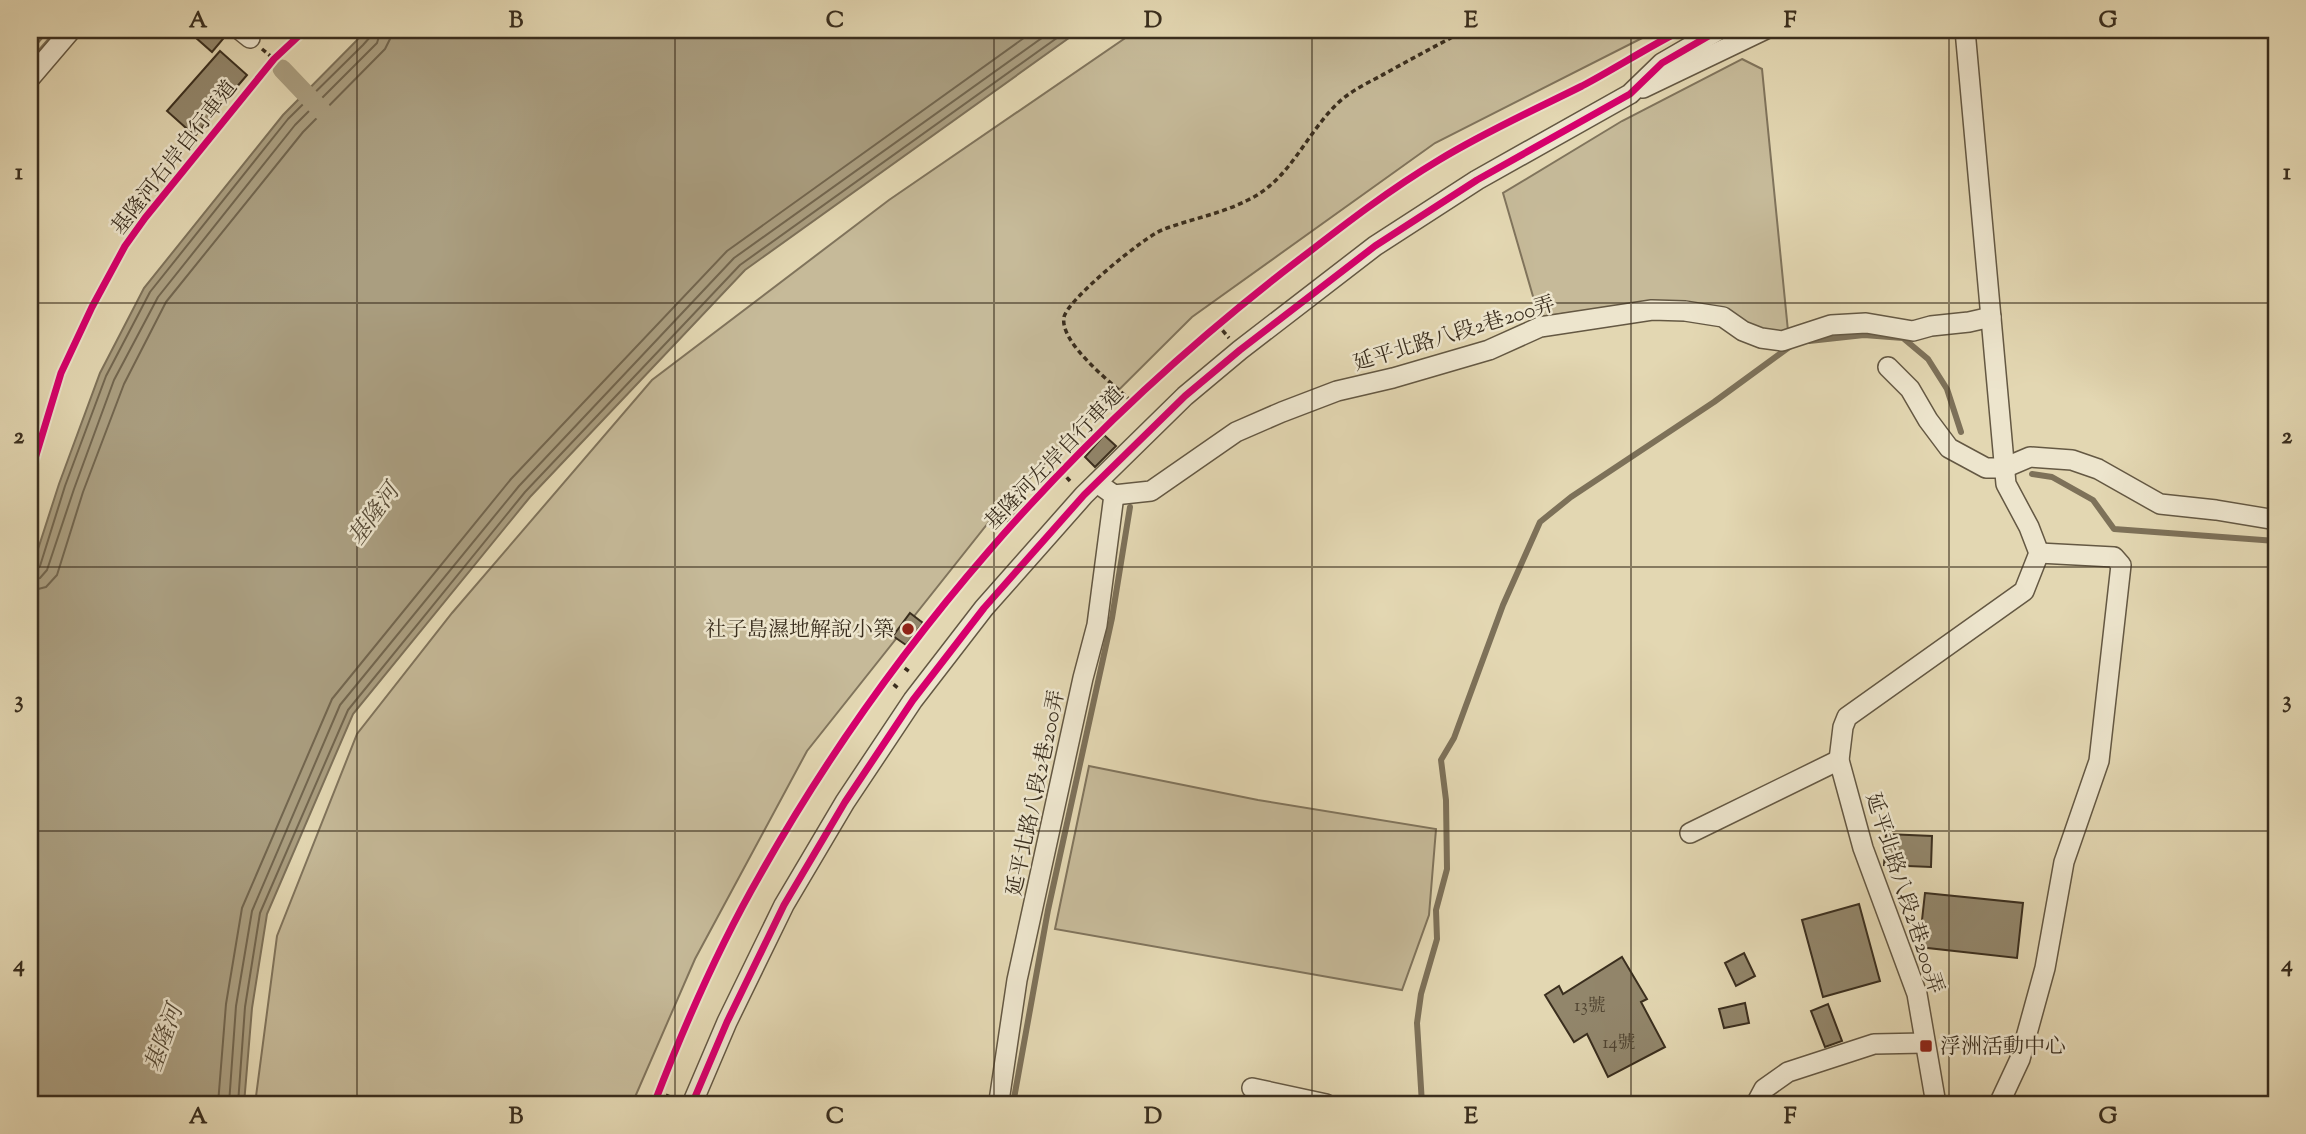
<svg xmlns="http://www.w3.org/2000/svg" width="2306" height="1134" font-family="'Sorts Mill Goudy','Noto Serif TC',serif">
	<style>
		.green { fill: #c6ba99; stroke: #80745c; stroke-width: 2 }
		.water { fill: #aa9e80; stroke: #7d7159; stroke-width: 2 }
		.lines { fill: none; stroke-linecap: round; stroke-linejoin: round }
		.shore { stroke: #72664f; stroke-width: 2 }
		.stream { stroke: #7d7159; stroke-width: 6 }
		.canal { stroke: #aa9e80; stroke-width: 19 }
		.building { fill: #92866b; stroke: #3a2e1e; stroke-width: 2 }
		.minor-casing { stroke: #645843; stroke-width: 22 }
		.path { stroke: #3a2e1e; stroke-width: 3.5; stroke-dasharray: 5 3.5; stroke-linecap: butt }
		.minor { stroke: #ede5cd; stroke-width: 19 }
		.cycleway-casing { stroke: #ede5cd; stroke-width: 11 }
		.cycleway { stroke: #d6006c; stroke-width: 7 }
		.grid { fill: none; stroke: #3a2e1e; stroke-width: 2; stroke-opacity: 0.55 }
		.poi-dot { fill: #8f2418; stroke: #ede5cd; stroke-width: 2.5 }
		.labels { text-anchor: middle; stroke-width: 5; stroke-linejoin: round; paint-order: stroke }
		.number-label { font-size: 18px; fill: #504431 }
		.street-label { font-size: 21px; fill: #3a2e1e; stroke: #ede5cd }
		.poi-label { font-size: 21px; fill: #3a2e1e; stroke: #ede5cd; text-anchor: end }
		.water-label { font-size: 23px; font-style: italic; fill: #564a36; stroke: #ede5cd }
		.neatline { fill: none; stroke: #3a2e1e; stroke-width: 2.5 }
		.grid-label { font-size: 23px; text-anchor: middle; font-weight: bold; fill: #3a2e1e }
	</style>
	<rect width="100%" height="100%" fill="#e3d7b2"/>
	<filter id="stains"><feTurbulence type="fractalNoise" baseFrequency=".00286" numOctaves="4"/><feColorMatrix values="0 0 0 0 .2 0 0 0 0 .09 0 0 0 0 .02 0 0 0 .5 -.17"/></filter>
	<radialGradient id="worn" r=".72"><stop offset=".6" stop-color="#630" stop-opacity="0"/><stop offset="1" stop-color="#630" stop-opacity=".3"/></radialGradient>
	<g class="green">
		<path d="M1137 30H1658L1435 143 1192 317 1000 508 807 751 695 959 632 1104H255L277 936 357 734 452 613 652 380 889 200Z"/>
		<path d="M1742 59 1762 69 1788 331 1758 332 1656 301 1539 317 1503 193 1622 121Z"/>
		<path d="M1089 766 1258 800 1436 829 1429 915 1402 990 1055 929Z"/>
	</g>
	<g class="water">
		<path d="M30 30H49L30 52Z"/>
		<path d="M367 30H1080L745 270 530 497 353 714 267 914 252 1008 244 1104H30V574L59 484 100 373 144 288 283 115Z"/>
	</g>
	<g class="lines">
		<g class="shore">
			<path d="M30 571 36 570 40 566 65 486 106 376 150 292 288 119 363 45 371 36 372 30"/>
			<path d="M30 580 40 578 47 570 74 489 114 380 158 297 295 125 377 43 381 30"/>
			<path d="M30 591 46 587 57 575 83 492 124 384 166 302 303 132 385 49 390 39 391 30"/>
			<path d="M218 1104 226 1004 242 908 332 699 511 479 727 251 1035 30"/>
			<path d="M229 1104 236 1006 252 911 340 705 519 486 734 258 1053 30"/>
			<path d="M238 1104 245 1007 260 913 348 710 525 492 740 265 1068 30"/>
		</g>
		<g class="stream">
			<path d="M30 63 59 30"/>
			<path d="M1809 341 1864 335 1903 338 1928 359 1947 389 1961 432"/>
			<path d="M2032 474 2052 477 2093 500 2114 529 2276 541"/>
			<path d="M1013 1104 1048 910 1112 618 1130 507"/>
			<path d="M1422 1104 1417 1023 1421 994 1437 939 1436 910 1447 869 1446 800 1441 760 1454 738 1503 605 1540 522 1571 497 1714 402 1792 345"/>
		</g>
		<path class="canal" d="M282 69 322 111"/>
	</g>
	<g class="building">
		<path d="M187 30H228V33L212 52Z"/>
		<path d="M220 51 247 75 195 136 167 111Z"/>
		<path d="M1104 435 1116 446 1095 467 1085 457Z"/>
		<path d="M1012 490 1025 493 1023 506 1008 523 1004 503Z"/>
		<path d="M910 613 923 623 906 645 893 636Z"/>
		<path d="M1886 834 1932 836 1931 867 1884 865Z"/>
		<path d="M1925 893 2023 903 2017 958 1919 947Z"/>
		<path d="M1859 904 1880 981 1823 997 1802 920Z"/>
		<path d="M1744 953 1755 976 1736 986 1725 963Z"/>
		<path d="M1622 957 1647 999 1641 1002 1665 1047 1608 1077 1587 1034 1574 1042 1545 995 1559 986 1563 994Z"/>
		<path d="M1745 1003 1749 1023 1724 1028 1719 1009Z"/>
		<path d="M1828 1004 1842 1041 1825 1047 1811 1011Z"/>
	</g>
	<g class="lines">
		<g class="minor-casing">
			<g id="minor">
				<path d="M240 30 250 38"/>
				<path d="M30 78 71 30"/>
				<path d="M1643 88 1764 30"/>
				<path d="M1888 367 1910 389 1928 420 1949 448 1986 468H2004L2030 457 2072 460 2098 469 2160 504 2216 510 2276 520"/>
				<path d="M1097 483 1114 495 1151 491 1236 432 1282 412 1337 391 1393 378 1489 350 1540 327 1652 310 1685 311 1723 317 1743 331 1761 338 1782 341 1831 325 1866 323 1913 331 1931 326 1969 322 1991 317"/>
				<path d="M1690 833 1839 760"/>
				<path d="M1252 1088 1326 1104"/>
				<path d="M999 1101 1017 980 1083 678 1097 625 1114 495"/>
				<path d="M692 1104 727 1022 784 905 845 802 913 700 984 608 1084 495 1185 396 1240 350 1375 246 1477 180 1630 94 1662 63 1719 30"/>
				<path d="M1756 1104 1764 1089 1788 1072 1874 1044 1925 1043"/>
				<path d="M1936 1104 1917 994 1863 848 1839 760 1843 727 1847 717 2024 591 2039 553 2029 527 2006 484 1965 30"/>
				<path d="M1999 1104 2020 1059 2045 968 2064 862 2099 761 2121 565 2114 557 2039 553"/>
			</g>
		</g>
		<g class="path">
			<path d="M262 49 274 59"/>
			<path d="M1217 324 1229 338"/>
			<path d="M1131 401C1113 384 1059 343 1064 317 1068 299 1144 237 1162 230 1190 219 1221 214 1248 200 1290 180 1305 135 1337 104 1351 90 1370 82 1386 73 1413 58 1439 44 1466 30"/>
			<path d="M1061 471 1070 481"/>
			<path d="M898 663 911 673"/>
			<path d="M887 679 898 688"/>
			<path d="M658 1092 673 1098"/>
		</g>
		<use href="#minor" class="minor"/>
		<g class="cycleway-casing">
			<g id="cycleway">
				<path d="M30 475 61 373 92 307 125 246 145 218 274 59 305 30"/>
				<path d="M654 1104C684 1026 718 948 760 875 890 644 1069 440 1278 276 1330 236 1382 194 1439 160 1485 132 1534 110 1582 86 1616 68 1648 47 1682 30"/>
				<path d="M692 1104 727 1022 784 905 845 802 913 700 984 608 1084 495 1185 396 1240 350 1375 246 1477 180 1630 94 1662 63 1719 30"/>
			</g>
		</g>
		<use href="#cycleway" class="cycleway"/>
	</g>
	<path class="grid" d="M357 30V1104M675 30V1104M994 30V1104M1312 30V1104M1631 30V1104M1949 30V1104M30 303H2276M30 567H2276M30 831H2276"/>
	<g class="poi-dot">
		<circle cx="908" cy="629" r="7"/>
		<rect x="1919" y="1039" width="14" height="14" rx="3.5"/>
	</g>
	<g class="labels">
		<g class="number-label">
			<text x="1590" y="1011">13號</text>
			<text x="1619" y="1048">14號</text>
		</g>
		<g class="street-label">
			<text transform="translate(174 157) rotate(-52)" y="7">基隆河右岸自行車道</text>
			<text transform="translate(1454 333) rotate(-17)" y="7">延平北路八段2巷200弄</text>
			<text transform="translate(1054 458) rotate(-46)" y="7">基隆河左岸自行車道</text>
			<text transform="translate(1035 793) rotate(-78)" y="7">延平北路八段2巷200弄</text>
			<text transform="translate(1905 893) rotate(72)" y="7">延平北路八段2巷200弄</text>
		</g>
		<g class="poi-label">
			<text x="894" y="636">社子島濕地解說小築</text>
			<text x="1940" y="1053" text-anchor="start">浮洲活動中心</text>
		</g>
		<g class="water-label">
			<text transform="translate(373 514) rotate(-54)" y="8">基隆河</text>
			<text transform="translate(163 1038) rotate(-70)" y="8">基隆河</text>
		</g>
	</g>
	<rect width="2306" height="1134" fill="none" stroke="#e3d7b2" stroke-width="77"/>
	<rect x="38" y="38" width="2230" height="1058" class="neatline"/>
	<g class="grid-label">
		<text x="198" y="27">A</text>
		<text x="516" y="27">B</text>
		<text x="835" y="27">C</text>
		<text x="1153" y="27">D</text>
		<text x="1471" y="27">E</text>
		<text x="1790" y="27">F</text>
		<text x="2108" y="27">G</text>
		<text x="19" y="179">1</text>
		<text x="2287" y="179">1</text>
		<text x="19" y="443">2</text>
		<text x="2287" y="443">2</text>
		<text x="19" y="707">3</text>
		<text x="2287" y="707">3</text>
		<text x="19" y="971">4</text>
		<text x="2287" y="971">4</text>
		<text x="198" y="1123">A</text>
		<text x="516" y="1123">B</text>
		<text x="835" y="1123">C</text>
		<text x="1153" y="1123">D</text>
		<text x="1471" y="1123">E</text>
		<text x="1790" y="1123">F</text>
		<text x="2108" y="1123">G</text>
	</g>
	<rect width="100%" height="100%" filter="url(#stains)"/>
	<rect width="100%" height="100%" fill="url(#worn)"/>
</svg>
